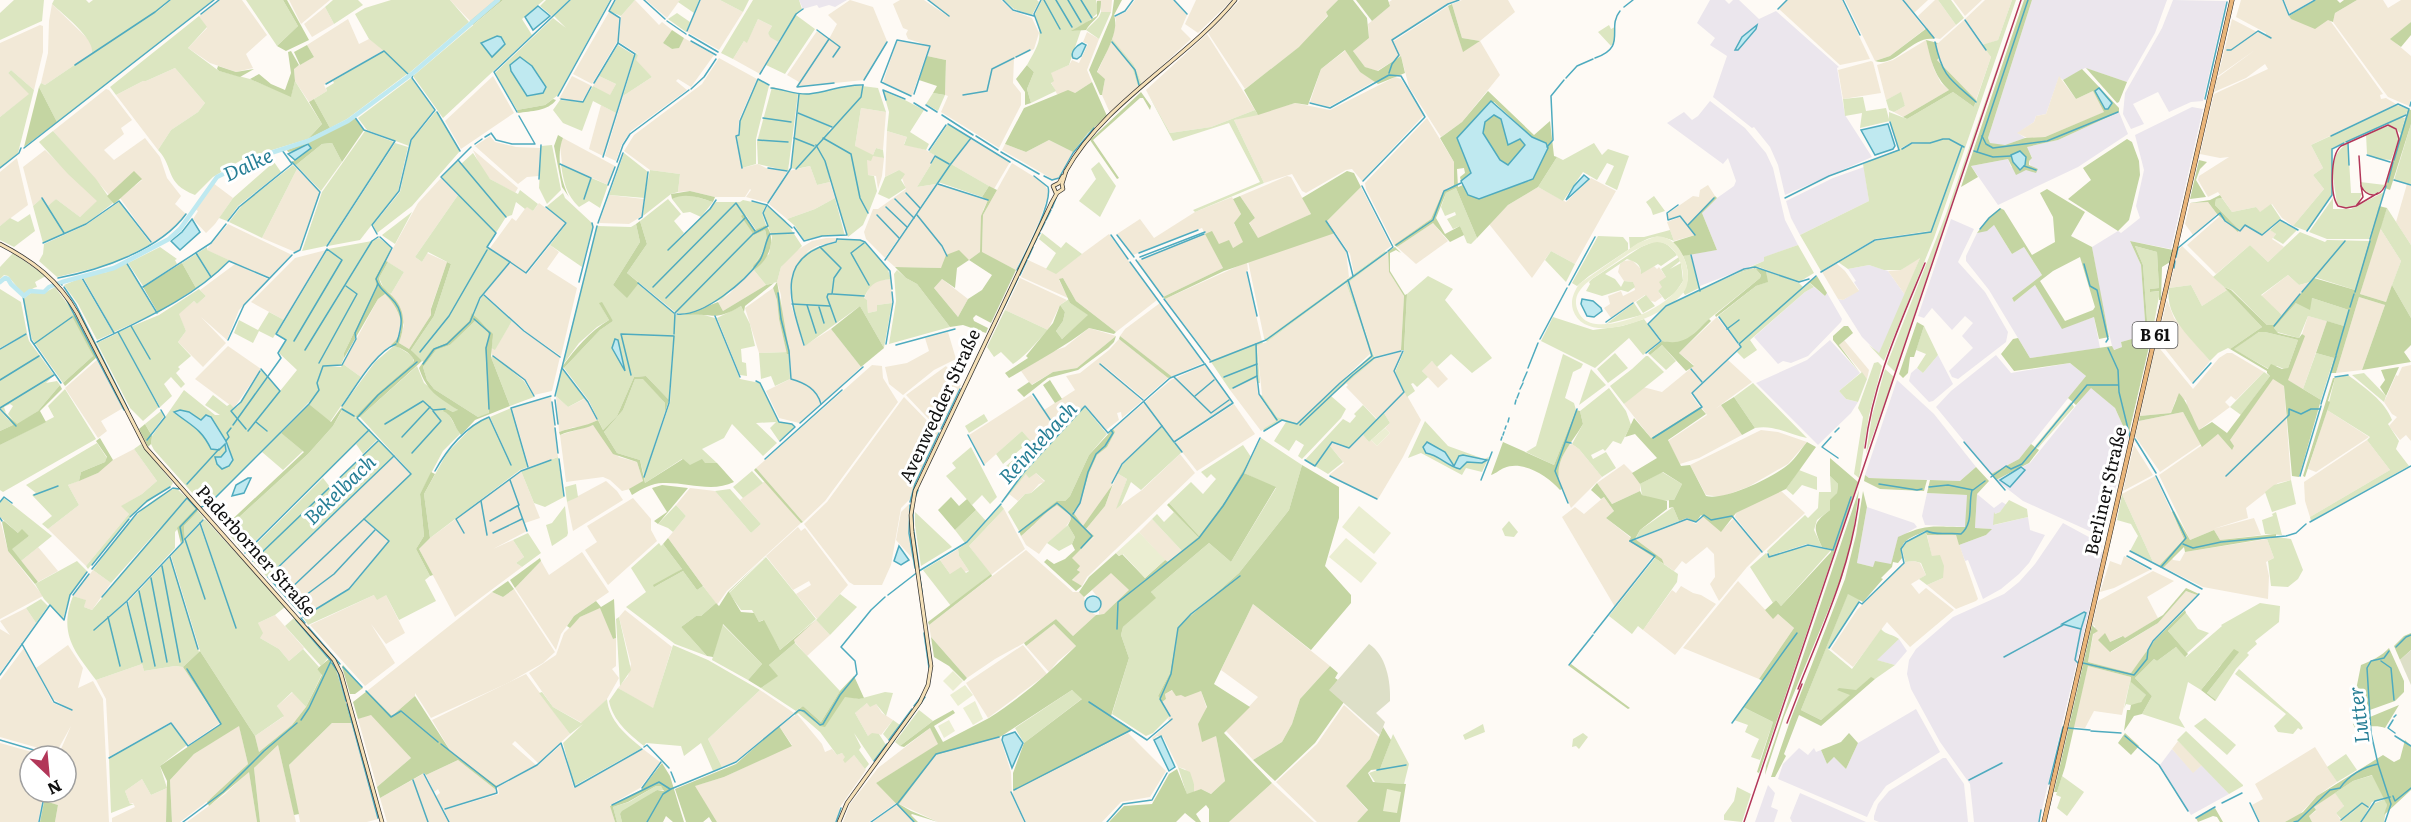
<svg xmlns="http://www.w3.org/2000/svg" width="2411" height="822" font-family="Literata,serif">
	<style>
		.industrial { fill: #ebe6ed }
		.farmland { fill: #f2e9d7 }
		.green { fill: #dce6c1 }
		.forest { fill: #c4d5a2; fill-rule: evenodd }
		.cemetery { fill: #dddfc7 }
		.pitch { fill: #ebeed2; fill-rule: evenodd }
		.water { fill: #bfe9f0; stroke: #4eabbf; stroke-width: 1.5; fill-rule: evenodd }
		.lines { fill: none; stroke-linecap: round; stroke-linejoin: round }
		.stream { stroke: #4eabbf; stroke-width: 1.5 }
		.river { stroke: #bfe9f0; stroke-width: 4.5 }
		.secondary-casing { stroke: #323232; stroke-width: 4.5 }
		.primary-casing { stroke: #212121; stroke-width: 5 }
		.secondary { stroke: #f6e1b8; stroke-width: 3 }
		.primary { stroke: #e9b57a; stroke-width: 4 }
		.rail { stroke: #b23759; stroke-width: 1.5 }
		.labels { text-anchor: middle; stroke-width: 6; stroke-linejoin: round; paint-order: stroke }
		.shield { fill: #fff; stroke: #585858; stroke-width: 1.5 }
		.shield-label { font-size: 16px; font-weight: bold; fill: #101010 }
		.street-label { font-size: 18px; fill: #101010; stroke: #fff }
		.water-label { font-size: 20px; font-style: italic; fill: #267e95; stroke: #fff }
	</style>
	<rect width="100%" height="100%" fill="#fefaf5"/>
	<g class="industrial">
		<path d="M799 0H847L835 7 829 5 819 8 817 5 803 9Z"/>
		<path d="M1710 0H1725L1729 4 1733 0H1739L1759 19 1776 11 1839 67 1837 68 1845 115 1872 157 1785 195 1778 165 1770 147 1754 127 1752 128 1713 97 1727 56 1710 45 1715 38 1697 23Z"/>
		<path d="M2032 0H2167L2155 33 2127 82 2085 68 2063 80 2059 77 2046 114 2036 116 2034 122 2018 133 2025 138 2005 145H1998L1990 143 1988 138Z"/>
		<path d="M2173 0 2226 1 2203 101 2191 102 2169 112 2158 92 2133 104 2144 124 2131 129 2123 114 2125 93 2162 28Z"/>
		<path d="M1710 101 1745 128 1766 153 1773 168 1785 220 1798 245 1765 257 1764 261 1700 286 1691 254 1717 250 1702 213 1717 198 1734 186 1736 181 1728 158 1723 164 1667 123 1684 112 1692 120 1698 116Z"/>
		<path d="M2192 107 2203 109 2171 249 2130 241 2141 265 2146 335 2121 342 2122 347 2113 350 2102 304 2092 247 2118 231 2121 233 2140 218 2136 206 2144 170 2135 135Z"/>
		<path d="M2119 112 2128 134 2078 167 1998 205 1971 166 2008 159 2011 167 2028 170 2031 167 2029 161 2032 157 2026 147 2058 140Z"/>
		<path d="M1864 167 1869 201 1800 235 1791 218 1786 201 1833 178Z"/>
		<path d="M1951 219 1974 229 1958 262 1985 292 2008 332 2006 342 1958 379 1952 377 1949 371 1973 348 1962 336 1973 323 1965 316 1952 330 1932 308 1924 318 1918 316Z"/>
		<path d="M1994 225 2012 254 2024 247 2042 275 2012 298 2014 302 2035 285 2062 328 2094 317 2100 348 2030 358 1989 290 1966 261V256L1977 233Z"/>
		<path d="M1869 265 1888 271 1905 295 1879 354 1862 337 1838 299 1843 300 1859 290 1854 282 1856 281 1848 269Z"/>
		<path d="M1814 287 1825 296 1827 293 1842 319 1841 322 1808 356 1791 363 1783 361 1778 364 1754 337 1805 292Z"/>
		<path d="M1830 340 1860 373 1839 391 1846 399 1858 402 1851 413 1818 445 1756 383 1807 360Z"/>
		<path d="M1938 355 1953 384 1933 401 1929 402 1909 381 1911 373 1917 368 1923 373Z"/>
		<path d="M1996 355 2011 373 2070 363 2086 376 2019 459 1991 474 1936 407 1951 391Z"/>
		<path d="M1897 380 1934 414 1976 467 1960 481 1869 478 1865 475Z"/>
		<path d="M2091 387 2115 408 2128 437 2105 532 2096 534 2023 501 1996 480 2030 463Z"/>
		<path d="M1927 493 1967 495 1966 527 1925 525 1922 516Z"/>
		<path d="M1977 494 1994 508 2002 502 2007 505 2000 512 1995 514 1994 525 2028 517 2030 530 2045 535 2029 563 2019 574 2001 589 1983 599 1968 560 1965 561 1959 545 1986 535 1991 529 1975 528Z"/>
		<path d="M1867 507 1914 523 1917 527 1898 538 1891 564 1873 567 1857 563Z"/>
		<path d="M2063 523 2098 542 2102 546 2101 552H2103L2039 822H1974L1970 784 1940 742 1911 689 1907 674 1909 660 1916 649 1953 617 2004 594 2019 582 2035 564Z"/>
		<path d="M1899 639 1907 651 1895 665 1876 660Z"/>
		<path d="M1916 709 1940 752 1886 786 1874 802 1867 817 1778 779 1783 764 1799 748 1808 755 1814 748 1816 752 1821 750 1827 764 1834 757 1846 769 1858 743Z"/>
		<path d="M2172 749 2193 772 2202 765 2229 794 2191 815 2160 765Z"/>
		<path d="M1943 758H1946L1964 784 1968 822H1879L1874 820V816L1878 804 1889 791Z"/>
		<path d="M1768 785 1775 793 1771 807 1778 810 1774 822H1755Z"/>
		<path d="M1800 793 1866 822H1792L1790 818Z"/>
	</g>
	<g class="farmland">
		<path d="M220 0H242L267 35 246 54 253 68 236 72 210 63 188 48 207 28 199 16Z"/>
		<path d="M289 0H330L301 24Z"/>
		<path d="M450 0H495L470 21Z"/>
		<path d="M635 0 659 25 662 22 672 30 663 43 672 49 678 48 684 38 714 55 691 87 678 79 676 81 687 90 631 131 622 144 616 161 605 156 623 96 652 77 635 60 638 54 619 42 621 16Z"/>
		<path d="M646 0H680L667 18Z"/>
		<path d="M701 0H720L743 12 719 50 687 32Z"/>
		<path d="M850 0 873 7 887 41 864 80 796 87 799 82 787 75 817 31 829 39 837 24 828 15Z"/>
		<path d="M900 0H924L949 17 928 0H1001L1013 11 1032 18 1039 33 1034 49 1014 59 1013 83 1021 93V105L999 148 941 112 948 96 945 95 946 60 927 56 930 46 908 39 906 34 908 30 903 28 893 4Z"/>
		<path d="M1096 0H1112L1111 12H1101V2Z"/>
		<path d="M1135 0H1173L1187 15 1181 29 1191 39 1142 84 1134 65 1112 40 1116 21 1115 17 1126 12Z"/>
		<path d="M1196 0H1232L1198 33 1185 24Z"/>
		<path d="M1240 0H1338L1326 12 1328 15 1302 45 1245 89 1208 33Z"/>
		<path d="M1392 0H1457L1448 3 1393 39 1394 41 1448 6 1463 51 1480 41 1462 38 1452 4 1462 0H1508L1515 12 1480 41 1500 75 1462 122 1441 137 1409 87 1401 56 1377 71 1365 67 1353 51 1369 38 1368 24 1390 6 1389 2Z"/>
		<path d="M1788 0H1842L1870 59 1840 65 1779 9Z"/>
		<path d="M1845 0H1902L1925 29 1890 56 1875 61Z"/>
		<path d="M1904 0H1928L1914 13Z"/>
		<path d="M1935 0H1938L1956 25 1940 39 1934 38 1918 16Z"/>
		<path d="M1953 0H1982L1965 16Z"/>
		<path d="M1985 0H2012L1998 40 1984 45 1965 19Z"/>
		<path d="M2241 0H2282L2291 19H2329L2383 94 2380 95 2381 99 2386 98 2396 104 2311 145 2323 168 2313 175 2324 189 2293 226 2282 218 2272 204 2259 213 2256 207 2232 212 2218 192 2208 197 2198 180 2199 176 2229 157 2220 158 2200 154 2214 94 2268 69 2265 64 2246 78 2214 92 2217 78 2255 50 2218 76 2232 19 2257 32 2230 51 2258 32 2265 36 2266 33 2236 17Z"/>
		<path d="M2284 0H2313L2290 14Z"/>
		<path d="M2357 0H2383L2388 8 2401 0H2411V22L2391 39 2411 56V99L2409 106 2388 97 2333 22 2335 13Z"/>
		<path d="M52 4 90 41 93 49 92 53 45 85 41 83 48 53 49 21Z"/>
		<path d="M325 7 334 24 312 37 304 24Z"/>
		<path d="M609 12 619 18 618 40 592 84 573 74Z"/>
		<path d="M348 19 359 44 369 39 384 50 324 85 327 91 309 102 295 81 294 68 314 57 307 45Z"/>
		<path d="M758 19 772 26 768 33 770 36 778 42 760 74 733 59 744 41 747 42Z"/>
		<path d="M1964 20 1991 57 1976 100 1937 60 1936 45Z"/>
		<path d="M40 25 43 26V52L34 90 11 70 8 73 30 94 0 117V43Z"/>
		<path d="M1087 32 1099 39 1087 70 1092 82 1075 93 1057 94 1051 82 1050 73 1069 65 1072 60 1079 63 1088 44 1083 42Z"/>
		<path d="M1207 34 1255 110 1211 127 1170 133 1146 90Z"/>
		<path d="M1926 40 1934 69 1941 83 1949 90 1903 117 1894 112 1905 106 1900 93 1886 100 1877 65 1893 60Z"/>
		<path d="M897 41 929 46 912 96 883 82Z"/>
		<path d="M1111 42 1132 67 1138 87 1110 113 1102 95 1105 79 1097 73Z"/>
		<path d="M1346 50 1360 72 1375 81 1329 107 1310 102 1321 69Z"/>
		<path d="M719 58 757 79 739 120 738 135 736 136 742 168 758 164 766 168 787 172 768 203 746 197 751 190 750 189 745 197H715L690 191 678 192 680 174 650 170 624 151 634 135 702 84Z"/>
		<path d="M1871 61 1873 62 1881 93 1843 99 1838 70Z"/>
		<path d="M175 68 205 103 198 112 171 130 158 150 116 95 143 81H146Z"/>
		<path d="M493 76 514 113 461 149 445 121Z"/>
		<path d="M572 76 592 86 582 101 559 99Z"/>
		<path d="M599 76 616 84 610 96 593 86Z"/>
		<path d="M2059 76 2076 99 2093 91 2105 112 2045 137 2029 139 2017 133 2034 122 2036 116 2046 114Z"/>
		<path d="M1395 77 1401 79 1424 115 1362 181 1352 169 1346 170 1306 193 1302 191 1292 174 1264 183 1234 120 1295 103 1330 110Z"/>
		<path d="M106 89 109 90 132 120 121 128 124 134 104 150 114 160 145 138 160 157 167 178 181 196 175 204 186 214 173 229 152 243 120 198 142 180 122 184 109 195 53 131Z"/>
		<path d="M601 105 616 113 603 156 589 149Z"/>
		<path d="M861 108 886 112 883 150 876 148 873 155 884 158 882 176 878 189 876 176 867 175V160L855 146Z"/>
		<path d="M1427 118 1454 162V185L1446 189 1431 219 1394 245 1366 189 1365 183Z"/>
		<path d="M887 131 907 137 904 144 926 150 936 156 917 187 936 184 885 258 866 239 864 232 873 209H878L906 189 899 170 885 177Z"/>
		<path d="M490 136 495 142 516 147 540 148 539 176 527 177 518 184 475 146Z"/>
		<path d="M563 138 615 166 608 185 562 164 560 145Z"/>
		<path d="M971 139 1010 162 994 189 951 164Z"/>
		<path d="M1049 140 1073 152 1060 176 1054 180 1002 150 1005 144 1026 152Z"/>
		<path d="M45 150 98 201 80 217 56 199 48 207 42 198 33 206 23 167Z"/>
		<path d="M473 150 518 188 515 193 490 179 482 170Z"/>
		<path d="M17 158 28 205 0 226V172Z"/>
		<path d="M1012 163 1044 183 1049 193 1039 222 1016 270 982 253 983 215Z"/>
		<path d="M810 166 817 185 830 182 835 198 815 209 787 219 769 204 789 171Z"/>
		<path d="M297 169 320 192 299 250 295 252 262 238Z"/>
		<path d="M1287 176 1291 177 1311 214 1258 239 1249 222 1255 218 1240 196Z"/>
		<path d="M441 178 458 195 415 257 422 262 427 253 447 262 431 308V315L409 349 399 343 404 325 391 294 404 272 386 261 418 203Z"/>
		<path d="M1591 178 1616 191 1575 264 1551 251 1532 278 1489 224 1508 205 1538 187 1566 202Z"/>
		<path d="M213 183 233 198 215 224 206 233 193 219 198 211 195 209Z"/>
		<path d="M941 184 988 200 983 210 980 252 969 260 941 268 895 267 886 259 936 185Z"/>
		<path d="M2407 184 2411 186V245L2396 222Z"/>
		<path d="M1708 185 1715 196 1688 225 1680 215 1669 220 1667 214 1693 196 1699 197 1700 190Z"/>
		<path d="M1361 187 1391 246 1354 274 1350 254 1327 221Z"/>
		<path d="M609 195 644 199 642 216 629 224 599 223Z"/>
		<path d="M1232 197 1241 214 1234 224 1244 242 1233 248 1219 244 1206 234 1223 268 1163 297 1137 261 1205 234 1202 228 1133 255 1117 234 1140 219 1154 238 1195 212Z"/>
		<path d="M2208 202 2217 214 2193 235 2185 224 2190 203Z"/>
		<path d="M539 203 566 223 526 273 490 248 512 218 516 221 527 206 533 211Z"/>
		<path d="M2220 216 2225 222 2245 225 2262 234 2269 229 2276 234 2272 239 2284 247 2268 262 2250 245 2216 274 2187 245Z"/>
		<path d="M1680 217 1695 235 1674 241 1667 222Z"/>
		<path d="M1433 223 1448 241 1416 264 1397 247Z"/>
		<path d="M228 224 290 254 291 255 269 278 206 250Z"/>
		<path d="M2380 228 2401 261 2386 302 2360 294Z"/>
		<path d="M1333 233 1346 251 1349 277 1267 339 1264 338 1248 261Z"/>
		<path d="M1109 234 1157 300 1116 332 1076 301 1063 278 1059 280 1068 298 1021 277 1028 260 1056 273Z"/>
		<path d="M826 238H837L835 242 817 246 808 251 795 269 790 290 791 305 804 346 831 329 861 367 822 403 818 395 805 383 817 395 820 404 799 423 779 418 766 391 790 379 801 382 791 379 790 354 782 319 781 295 777 282 781 267 794 252 812 241Z"/>
		<path d="M550 245 559 252 547 269 577 288 561 356 529 334 484 294 510 263 527 274Z"/>
		<path d="M2182 246 2227 290 2202 306 2191 285 2169 288 2179 249Z"/>
		<path d="M326 250 284 320 251 302 295 258Z"/>
		<path d="M1388 252 1389 272 1404 296 1401 350 1375 358 1348 283Z"/>
		<path d="M1920 257V258L1905 295 1888 271 1901 270Z"/>
		<path d="M1632 260 1640 268 1641 273 1654 266 1657 269 1659 267 1666 277 1663 287 1658 291 1662 297 1655 302 1651 301 1645 295 1611 318 1604 308 1610 304 1608 296 1621 291 1623 296 1635 290 1633 282 1624 281 1618 272 1620 264 1624 261Z"/>
		<path d="M1247 262 1248 270 1246 272 1262 341 1212 361 1165 299Z"/>
		<path d="M1836 263 1845 271 1859 291 1843 300 1838 299 1822 272Z"/>
		<path d="M235 264 268 279 239 310 227 340 201 317 226 343 203 367 178 342 186 331 178 314 194 301 197 304 206 296 200 290Z"/>
		<path d="M753 269 766 285 723 311 718 302 730 293Z"/>
		<path d="M2288 275 2299 285 2310 282 2282 315 2261 296Z"/>
		<path d="M1020 278 1067 300 1060 305 1048 330 1005 310Z"/>
		<path d="M891 279 892 303 877 305V311L868 313 867 300 864 299 870 285 875 281Z"/>
		<path d="M942 279 968 299 958 317 934 288Z"/>
		<path d="M1346 283 1371 353 1297 423 1277 417 1262 395 1257 345 1267 342Z"/>
		<path d="M773 288 777 300 779 319 787 352 759 353 745 308Z"/>
		<path d="M385 294 396 306 400 316V330L396 341 379 355 361 377 343 364 378 299Z"/>
		<path d="M2359 297 2385 305 2362 370 2336 373Z"/>
		<path d="M2167 300 2174 318 2210 361 2192 383 2158 340Z"/>
		<path d="M1160 303 1203 363 1171 377 1120 336 1125 329Z"/>
		<path d="M2308 316 2327 321 2303 389 2287 380 2304 336 2302 334Z"/>
		<path d="M1717 317 1740 347 1703 382 1691 368 1694 365 1679 353Z"/>
		<path d="M512 321 524 332 560 357 552 391 534 395 528 383 492 355 491 348 495 349Z"/>
		<path d="M1089 328 1116 336 1077 368 1053 372 1031 385 1021 371 1051 352 1065 347Z"/>
		<path d="M948 332 956 359 934 370 903 395 889 384 885 367 907 363 929 351 925 338Z"/>
		<path d="M1119 339 1168 378 1144 399 1101 363 1142 401 1122 418 1121 412 1117 413 1119 420 1106 430 1085 405 1041 454 1022 431 984 465 969 435 1031 395 1044 410 1075 390 1066 376 1080 373 1109 350Z"/>
		<path d="M1844 340 1869 370 1867 379 1839 345Z"/>
		<path d="M2156 344 2193 389 2219 358 2227 353H2232L2264 372 2236 400 2231 396 2225 402 2230 407 2199 430 2188 411 2186 400 2176 399 2171 413 2140 416Z"/>
		<path d="M228 346 261 369 234 408 195 379Z"/>
		<path d="M1403 351 1394 373 1421 420 1403 457 1378 499 1329 475 1344 463 1330 446 1332 443 1349 449 1363 435 1369 442 1371 440 1377 446 1390 433 1385 428 1390 423 1384 413 1377 419 1346 387 1348 385 1345 382 1375 359Z"/>
		<path d="M98 359 123 408 101 421 107 431 98 438 65 388Z"/>
		<path d="M1728 360 1752 382 1715 409 1721 405 1742 435 1699 458 1680 464 1668 441 1707 415 1692 394Z"/>
		<path d="M1432 361 1448 379 1438 388 1422 371Z"/>
		<path d="M872 365 882 366 883 378 898 402 825 501 803 522 756 468Z"/>
		<path d="M1205 365 1233 403 1174 442 1161 426 1120 466 1117 473 1127 479 1117 508 1142 490 1180 454 1195 473 1087 577 1082 586 1072 581 1079 572 1071 558 1094 537 1086 529 1105 506 1116 477 1104 500 1083 527 1073 512 1080 504 1089 473 1097 455 1107 447 1115 432 1113 429 1144 403 1153 414 1145 402 1171 380Z"/>
		<path d="M2411 365V441L2406 435 2400 440 2389 426 2397 417 2392 414 2384 402 2396 375 2398 376 2402 367Z"/>
		<path d="M946 366 950 371 946 376 961 385 939 430 906 395Z"/>
		<path d="M1690 369 1702 383 1691 394 1700 407 1651 438 1624 404 1643 387 1662 392Z"/>
		<path d="M1256 377 1258 394 1277 421 1261 431 1230 390Z"/>
		<path d="M2273 378 2284 386 2291 480 2278 483 2246 508 2248 518 2213 529 2254 518 2261 535 2220 540 2214 530 2190 540 2159 475 2218 434 2232 450 2230 440Z"/>
		<path d="M556 396 568 407 586 398 598 420 583 427H574L559 432Z"/>
		<path d="M551 397 558 457 529 467 512 408Z"/>
		<path d="M904 397 939 433 915 484 911 498 901 508 891 565 882 585H854L849 582 804 524 827 502Z"/>
		<path d="M1234 404 1255 434 1197 471 1175 443Z"/>
		<path d="M2327 410 2369 437 2316 472 2308 469Z"/>
		<path d="M2183 412 2201 444 2160 472 2135 436 2139 421Z"/>
		<path d="M593 425 619 457 637 462 643 481 634 488 622 491 610 480 603 477 566 482 560 435Z"/>
		<path d="M1761 430 1778 432 1807 442 1788 464 1748 487 1721 497 1706 495 1690 465Z"/>
		<path d="M2367 440 2390 470 2310 517 2305 501 2304 482Z"/>
		<path d="M1572 444 1579 449 1602 477 1571 508 1560 484 1557 469 1564 453 1569 445Z"/>
		<path d="M2134 445 2153 475 2123 491Z"/>
		<path d="M134 449 157 481 142 494 122 506 129 514 86 566 48 529 79 505 68 485 98 473 107 463Z"/>
		<path d="M394 457 410 474 364 518 375 529 359 546 376 530 389 541 349 589 304 616 285 595 319 561 284 594 269 577Z"/>
		<path d="M1624 464 1637 477 1640 484V491L1612 504 1597 483Z"/>
		<path d="M521 471 540 518 525 523 527 531 493 549 513 540 524 557 516 563 522 567 455 617 419 549 430 538Z"/>
		<path d="M1036 473 1045 482 1039 484 1031 493 1025 494 1018 501 1009 494 1026 474Z"/>
		<path d="M2155 476 2184 539 2159 566 2153 562 2122 494Z"/>
		<path d="M606 481 617 491 623 500 573 531 567 502Z"/>
		<path d="M765 481 801 523 727 591 717 605 668 538 686 516 676 505 690 488 715 491 751 533 761 524 740 500Z"/>
		<path d="M1780 490 1805 513 1763 552 1735 517 1736 513Z"/>
		<path d="M1604 497 1614 511 1606 518 1631 538 1629 541 1653 556 1615 607 1562 517 1575 507 1584 514Z"/>
		<path d="M633 498 651 519V530L657 541 608 585 585 550 597 542 587 526Z"/>
		<path d="M909 504V533L913 559 896 540 901 512Z"/>
		<path d="M1057 504 1070 515 1071 519 1065 528 1047 543 1039 554 1026 545 1021 536 1032 527 1036 520Z"/>
		<path d="M1004 509 1025 549 991 575 969 546Z"/>
		<path d="M1703 516 1721 531 1733 519 1762 552 1747 567 1719 601 1710 584 1715 577 1714 554 1707 547 1686 564 1682 561 1674 571 1664 564 1662 559 1635 540 1687 519 1696 524Z"/>
		<path d="M0 519 8 551 43 596 0 619Z"/>
		<path d="M1152 519 1182 551 1167 563 1139 532Z"/>
		<path d="M798 527 801 531 805 528 848 585 817 619 796 594 811 585 809 581 793 590 766 556Z"/>
		<path d="M1927 535H1956L1978 599 1976 601 1956 609 1927 585 1943 578 1932 557Z"/>
		<path d="M2267 539 2274 558 2266 562 2269 576 2268 599 2203 587 2163 567 2172 558 2173 560 2180 561 2185 552Z"/>
		<path d="M38 547 58 571 38 582 21 561Z"/>
		<path d="M958 549 959 556 969 571 950 574 940 560Z"/>
		<path d="M1026 550 1073 592H1079L1084 597 1087 610 1096 615 1073 636 1056 619 1024 643 995 659 967 678 931 637 929 625Z"/>
		<path d="M582 552 609 592 574 616 561 634 556 650 515 588 541 561 549 575Z"/>
		<path d="M2124 556 2150 570 2114 588 2100 592 2110 561 2121 565Z"/>
		<path d="M1914 561 1920 563 1926 575 1911 584 1919 594 1926 588 1954 610 1910 647 1887 622 1853 667 1831 649 1857 610 1905 562Z"/>
		<path d="M93 570 111 583 92 610 84 607 85 600 73 596Z"/>
		<path d="M2153 571 2174 581 2147 597 2158 618 2124 639 2122 636 2110 642 2111 652 2158 623 2186 591 2197 595 2153 640 2145 655 2131 673 2088 662 2095 626 2092 625 2098 601Z"/>
		<path d="M1111 572 1130 591 1104 615 1099 614V599L1092 590Z"/>
		<path d="M1738 581 1773 618 1778 614 1794 628 1759 679 1683 648Z"/>
		<path d="M1681 586 1693 593 1701 595 1716 604 1675 655 1643 630 1672 590 1676 593Z"/>
		<path d="M514 589 555 652 543 663 508 683 431 718 415 693V696L392 716 367 691 492 592 503 597Z"/>
		<path d="M374 595H386L405 633 386 644 371 624 395 663 365 686 310 625Z"/>
		<path d="M1253 604 1330 666 1300 699 1292 724 1282 742 1253 760 1226 731 1258 697 1221 670Z"/>
		<path d="M601 607 613 639 616 638V666L612 669 619 678 607 699 582 723 553 707 529 673 556 655 564 633 580 617Z"/>
		<path d="M26 608 36 623 0 673V629L10 635 0 621Z"/>
		<path d="M625 610 672 647 653 709 618 688 628 676 631 664 619 617Z"/>
		<path d="M275 615 304 648 289 661 279 649 260 638 258 623Z"/>
		<path d="M816 620 830 635 807 656 793 640Z"/>
		<path d="M1054 624 1076 646 1058 661 1049 672 1026 646Z"/>
		<path d="M68 645 83 668 78 688 93 681 103 699 109 822H55L58 805 47 802 50 792H66V756H58L71 726 56 753 0 737V680L24 648 53 703 72 711 53 699 36 668Z"/>
		<path d="M1023 645 1047 674 988 718 966 683Z"/>
		<path d="M142 664 144 671 175 666 183 667 220 723 188 745 171 722 109 757 106 699 96 680Z"/>
		<path d="M2088 666 2131 677 2122 715 2094 711 2085 728 2073 727Z"/>
		<path d="M526 674 570 734 538 763 515 741 512 744 536 765 496 786 451 752 432 720Z"/>
		<path d="M760 690 794 713 736 761 722 767 708 739Z"/>
		<path d="M1173 690 1181 695 1201 691 1216 736 1225 781 1211 794 1201 789 1194 792V784L1185 769 1178 767 1163 737 1157 736 1153 740 1152 738 1170 722 1168 719 1170 716 1162 702 1166 699 1165 694Z"/>
		<path d="M293 692 306 707 292 725 259 752 255 736 283 717 277 706Z"/>
		<path d="M867 703 876 704 882 713 893 720 881 735 879 734 868 736 855 713Z"/>
		<path d="M1344 705 1379 737 1370 759 1346 786 1368 811 1357 822H1317L1276 782 1317 744Z"/>
		<path d="M371 714 411 758 377 787 358 719Z"/>
		<path d="M797 714 822 744 825 752 832 749 837 755 842 753 846 757 854 755 866 770 840 807 836 822H717L694 786 724 777 792 745 779 726Z"/>
		<path d="M332 723H352L378 819 367 822H300L289 765Z"/>
		<path d="M239 725 248 764 222 790 180 822H172L170 780 194 754Z"/>
		<path d="M930 728 939 744 876 783 896 803 869 822H843L850 804 878 768Z"/>
		<path d="M1128 733 1166 771 1150 797 1121 802 1102 822H1026L1013 795V791Z"/>
		<path d="M1000 737 1011 772 1012 796 1024 822H938L899 804 936 755Z"/>
		<path d="M2178 741 2202 765 2193 773 2172 749Z"/>
		<path d="M0 743 46 756H30V792H44L38 822H0Z"/>
		<path d="M278 745 296 822H260L254 768Z"/>
		<path d="M561 745 574 788 643 749 660 762 640 788 610 805 615 822H450L444 810 499 794 498 787 538 765Z"/>
		<path d="M2315 747 2337 782 2317 796 2297 817 2285 822H2260L2252 805 2263 799 2255 784Z"/>
		<path d="M458 760 495 789 496 793 443 809 436 796 440 793 438 789 434 792 426 775Z"/>
		<path d="M249 771 257 822H187L225 794Z"/>
		<path d="M423 774 449 822H387L380 798Z"/>
		<path d="M142 779 151 795 167 788 166 822H112V818L135 807 133 803 130 804 125 791Z"/>
		<path d="M1272 783 1314 822H1229Z"/>
		<path d="M2335 792 2344 806 2336 813 2342 822H2312L2309 816 2316 811 2314 807Z"/>
		<path d="M897 804 913 822H872H873Z"/>
	</g>
	<g class="green">
		<path d="M14 0H44L42 21 0 40V13Z"/>
		<path d="M54 0H86L89 3 93 0H169L156 13 171 0H213L57 122 39 87 41 83 45 85 92 53C95 39 63 14 52 4Z"/>
		<path d="M246 0H283L298 26 277 46Z"/>
		<path d="M333 0H358L363 5 334 24 325 7Z"/>
		<path d="M391 0H450L469 22 408 74 406 72 407 74 347 119 330 128 314 99 327 91 326 88 334 83 333 81 384 51 369 39 355 14 365 8Z"/>
		<path d="M503 0H544L522 19 532 35 443 118 413 76Z"/>
		<path d="M546 0H569L552 16 540 6Z"/>
		<path d="M571 0H610L558 95 545 105 517 110 495 73 553 18 566 28 554 16Z"/>
		<path d="M616 0H635L621 16 609 11Z"/>
		<path d="M680 0H699L694 13 678 2Z"/>
		<path d="M720 0H749L743 12Z"/>
		<path d="M753 0H799L802 9 796 15 815 29 785 74 766 65 796 15 778 42 770 37 768 33 772 26 758 19 747 43 744 41 733 59 721 53Z"/>
		<path d="M1004 0H1037L1039 2 1032 15 1014 9Z"/>
		<path d="M1042 0H1096L1099 12 1086 23 1072 31 1081 30 1069 65 1051 73 1054 81 1051 83 1056 91 1031 103 1027 89 1034 72 1027 65C1040 42 1043 39 1035 14Z"/>
		<path d="M1938 0H1951L1964 18 1956 25Z"/>
		<path d="M2012 0H2016L1934 238 1884 361 1869 345 1879 353 1920 258 1901 270H1884L1869 265 1848 269 1838 262 1875 241 1930 231 1875 239 1821 271 1800 235 1869 201 1863 164 1912 144 1925 143H1911L1899 149 1890 121 1860 128 1862 113 1845 116 1843 99 1863 97 1866 111 1886 108 1889 119V112L1907 119 1953 92 1974 107 1991 57 1982 45 1998 40Z"/>
		<path d="M1101 12H1111L1099 39 1086 30 1099 17Z"/>
		<path d="M677 13 690 22 686 32 668 19Z"/>
		<path d="M199 16 207 27 188 48 219 71 250 79 291 96 295 81 322 124 308 139 243 159 213 177 195 195C164 183 175 168 158 150L171 130 198 112 205 103 175 68 146 81H143L116 95 110 87Z"/>
		<path d="M1609 25 1611 29 1615 27V41L1611 46 1598 32Z"/>
		<path d="M2010 30 2002 54 1895 372 1887 364 1946 214Z"/>
		<path d="M1112 39 1134 65 1142 84 1138 87 1132 67 1111 42Z"/>
		<path d="M618 45 634 55 616 113 593 101 582 131 563 123 553 110 560 100 583 102 593 86 610 95 616 84 599 76Z"/>
		<path d="M636 53 638 55 636 60 652 77 623 96Z"/>
		<path d="M11 70 34 90 18 153 0 168V117L29 94 8 73Z"/>
		<path d="M411 78 434 110 410 140 409 146 367 130 358 118Z"/>
		<path d="M758 79 769 86 756 139V164L742 168 737 136 740 135V121Z"/>
		<path d="M854 85 878 88 886 112 861 108 855 146 873 155 876 148 883 150 884 158 873 156 871 161 867 160 868 175 874 176 877 191 870 209 863 225 848 237 828 172 830 182 817 185 810 166 796 169 803 160 795 169 791 168 797 113 831 127 828 132 833 127 797 112 799 94 816 93Z"/>
		<path d="M772 87 798 94 788 171 758 164 757 142Z"/>
		<path d="M1146 90 1170 133 1211 127 1255 110 1258 115 1234 120 1264 183 1195 212 1193 210 1260 182 1229 123 1173 141Z"/>
		<path d="M883 91 905 100 924 110 910 132 929 144 926 150 904 145 907 137 887 131 889 112Z"/>
		<path d="M1901 92 1905 106 1894 112 1889 110 1886 100Z"/>
		<path d="M933 93 945 95 938 111 926 104Z"/>
		<path d="M2397 105 2408 109 2406 114 2401 117 2405 118 2401 134 2394 127 2399 138 2391 160 2377 159 2367 154 2366 134 2389 126 2388 123 2332 148V194L2307 231 2293 226 2324 189 2313 175 2323 168 2311 145Z"/>
		<path d="M436 111 460 151 412 206 377 233 373 225 400 192 411 141Z"/>
		<path d="M948 124 970 138 936 184 917 187 936 156 929 152Z"/>
		<path d="M2411 124V185L2394 180Z"/>
		<path d="M53 131 96 179 113 203 86 224 43 243 33 206 42 198 48 206 56 199 80 217 97 201 68 174 39 142Z"/>
		<path d="M365 131 394 142 326 246 302 251 322 192Z"/>
		<path d="M332 143 342 162 321 191 296 165 322 144Z"/>
		<path d="M395 143 408 147 398 191 360 240 328 246Z"/>
		<path d="M1594 143 1602 155 1608 149 1629 156 1617 190 1605 184 1614 166 1607 163 1597 180 1583 172 1563 201 1538 187 1557 157 1563 160Z"/>
		<path d="M2348 143 2351 193H2362L2358 204 2346 208 2337 204C2335 182 2325 157 2348 143Z"/>
		<path d="M552 145 561 190 547 204 539 188 541 146Z"/>
		<path d="M473 153 490 179 518 194 520 190 538 204 533 211 527 207 525 209 516 202 512 215 506 217 487 247 509 262 480 298 469 321 446 343 432 349 424 362 418 359 411 350 434 316 451 264 428 252 422 262 415 257 458 195 460 196 442 177 457 161 461 164Z"/>
		<path d="M624 153 648 172 645 193 650 170 680 174 678 192 671 194 643 216 645 198 609 195Z"/>
		<path d="M274 162 281 172 238 206 227 221 219 218 233 198Z"/>
		<path d="M1099 162 1116 186 1100 217 1079 201 1096 179 1091 169Z"/>
		<path d="M951 164 989 186 982 197 938 182Z"/>
		<path d="M293 165 297 169 262 238 229 222 243 204Z"/>
		<path d="M561 165 608 185 600 208 589 201 579 207C566 194 564 183 561 165Z"/>
		<path d="M899 170 905 174 901 180 906 188 889 199 878 194 885 177Z"/>
		<path d="M2360 182 2385 185 2380 192 2371 195 2364 191Z"/>
		<path d="M1456 188 1477 238 1471 244 1467 243 1460 226 1453 229 1447 219 1456 215 1455 212 1445 216 1441 207 1446 193Z"/>
		<path d="M2384 192 2369 239H2327L2309 232 2333 198V209H2351Z"/>
		<path d="M563 193 565 198 593 224 582 267 550 245 567 223 546 207Z"/>
		<path d="M679 195H690L713 202 701 217 690 212 683 213 672 199Z"/>
		<path d="M1654 196 1665 211 1653 215 1651 209 1646 202Z"/>
		<path d="M835 198 845 236H821L804 240 795 226 787 219 815 209Z"/>
		<path d="M2222 198 2232 212 2256 207 2260 212 2271 204 2281 219 2262 234 2245 225 2239 230 2215 205 2216 199Z"/>
		<path d="M668 199 681 214 674 221 684 233 668 250 716 202H740L743 200 766 205 762 213 766 225 756 230 745 214 754 235 765 230C770 243 761 256 753 266L769 254 772 237 763 213 768 206 785 220 802 246 781 267 777 282 766 285 753 269 722 299 688 314H700L715 318 740 379 760 383 779 422 792 424 794 428 779 441 770 428 776 422 756 423 777 443 763 456 732 424 724 438 702 449 717 463 690 466 682 459 645 483 644 477 670 403 675 315H685L675 312 627 273 647 244 640 221Z"/>
		<path d="M119 202 151 244 112 264 57 277 39 261 43 254 44 244 86 225Z"/>
		<path d="M2387 208 2411 245V318L2392 285 2401 261 2380 228Z"/>
		<path d="M412 212 395 244 383 236 382 235Z"/>
		<path d="M30 214 35 231 14 247 0 240V226L10 218 18 222Z"/>
		<path d="M2280 221 2297 230 2283 244 2273 238 2276 234 2270 230Z"/>
		<path d="M636 224 640 242 613 285 627 297 638 284 675 314 669 400 646 376 634 377 617 416 603 430 589 401 564 368 600 330 613 321 600 304 609 320 597 327 579 343 562 366 597 226 631 227Z"/>
		<path d="M1670 230 1674 241C1655 233 1647 238 1630 249L1629 237H1644Z"/>
		<path d="M2300 232 2325 242 2327 240 2369 241 2355 290 2314 277 2310 282 2299 285 2288 275 2261 295 2282 315 2274 325H2267L2232 290 2224 287 2213 277 2250 245 2268 262Z"/>
		<path d="M1042 233 1061 248 1066 242 1082 254 1056 274 1046 269 1056 253 1039 239Z"/>
		<path d="M1598 236 1623 237 1628 243V250L1589 276 1577 286 1572 283Z"/>
		<path d="M379 238 392 248 375 278 376 287 344 353V358L341 365 328 366 341 367 343 364 361 377 330 422 309 404 310 401 280 432 303 451 283 470 262 452 276 436 210 503 203 505 154 450 151 444 152 436 184 390 215 415H220L205 405 213 395 227 406 230 404 234 408 231 411 238 406 262 370 280 391 297 370 279 353 286 340 277 334 328 249 372 241Z"/>
		<path d="M838 240H860L865 243 887 267 891 279C875 281 871 283 864 298L867 300 868 313 877 311V305L892 303 884 348 860 306 805 346C796 318 778 273 808 252 816 246 827 245 836 243Z"/>
		<path d="M1653 242C1664 240 1670 246 1677 255L1661 266 1658 264 1641 274C1641 263 1635 262 1627 259L1605 274 1615 279 1621 287 1624 281 1633 282 1635 287 1628 292 1621 290 1602 296 1586 291 1590 284 1589 282 1592 279 1641 247Z"/>
		<path d="M1798 245 1814 273 1799 282 1759 267H1750L1764 261V257Z"/>
		<path d="M2135 246 2157 252 2159 288 2150 289 2151 292 2160 291 2152 334H2148L2143 265Z"/>
		<path d="M160 247 177 259 175 260 177 264 143 286 128 263Z"/>
		<path d="M207 247V250L229 260 212 277 201 260 211 277 196 288 182 263Z"/>
		<path d="M1385 251 1387 253 1348 283 1375 359 1331 396 1346 409 1341 418 1302 459 1298 456 1304 445 1296 440 1289 451 1274 441 1286 422 1282 420 1265 431 1263 429 1276 421 1260 396 1262 395 1277 417 1297 423 1370 356 1371 353 1346 283 1267 342 1264 338H1267Z"/>
		<path d="M1551 251 1575 264 1566 282 1545 260Z"/>
		<path d="M13 253 46 276 35 282 37 287C31 288 28 293 23 294L8 276 4 275 0 279V267Z"/>
		<path d="M1690 254 1699 288 1685 295 1683 292C1690 281 1689 269 1683 256Z"/>
		<path d="M1679 257 1680 261 1670 269 1681 263 1683 281 1675 293 1665 300 1658 291 1662 287 1659 282 1666 277 1661 269Z"/>
		<path d="M388 262 404 272 391 294 384 289 379 278Z"/>
		<path d="M126 263 156 313 114 332 83 277 107 272Z"/>
		<path d="M1755 268 1761 275 1760 278 1709 319 1686 341 1672 343 1662 341 1649 324 1666 306 1738 273Z"/>
		<path d="M897 270 906 278 917 284 950 327 889 344 896 301 894 274Z"/>
		<path d="M1766 271 1799 283 1803 287 1809 282 1814 287 1805 292 1750 340 1757 350 1744 359 1737 352 1741 346 1718 316 1756 286 1767 282Z"/>
		<path d="M1428 276 1453 289 1445 300 1492 358 1472 373 1451 354 1437 367 1432 361 1422 371 1428 377 1417 387 1413 383 1411 384 1415 391 1407 397 1395 372 1404 351 1407 294Z"/>
		<path d="M81 278 113 333 97 340 78 304 64 285Z"/>
		<path d="M2191 285 2202 306 2227 290 2262 327 2230 349 2228 348 2218 353 2210 361C2193 340 2164 317 2169 288Z"/>
		<path d="M55 287 75 314 73 316 93 356 63 383 32 339 23 299 31 293H44Z"/>
		<path d="M0 289 21 302 27 333 0 348Z"/>
		<path d="M199 289 206 296 197 304 194 301 179 314 186 331 178 342 191 356 178 367 180 369 176 373 185 384 181 388 171 377 164 384 172 396 160 407 118 332 159 315Z"/>
		<path d="M483 295 512 321 495 350 491 348C497 327 481 327 473 313Z"/>
		<path d="M1646 295 1655 306 1643 313 1636 302Z"/>
		<path d="M2312 298 2349 310 2344 326 2308 316 2299 338 2277 332 2274 328 2296 303Z"/>
		<path d="M1069 299 1070 303 1089 315 1062 339 1056 331 1063 321 1065 312 1060 305Z"/>
		<path d="M1634 303 1642 315 1606 324Z"/>
		<path d="M741 306 750 324 755 346 741 349 742 362 746 363 747 376 740 375 717 318Z"/>
		<path d="M1005 310 1048 330C1036 342 1027 355 1013 364L1001 352 994 357 987 347Z"/>
		<path d="M269 312 284 320 273 338 259 331 253 343 234 333 239 320 258 330Z"/>
		<path d="M1553 317 1593 330 1622 326 1644 319 1660 341 1643 355 1629 338 1595 368 1541 341Z"/>
		<path d="M475 321 487 331 489 336 485 348 489 414 478 417 434 389 427 380 423 367 436 350 450 345Z"/>
		<path d="M1924 326 1938 355 1923 373 1917 368 1926 354 1916 350Z"/>
		<path d="M2259 332H2265L2298 340 2288 368 2286 370 2277 366 2269 369 2233 349Z"/>
		<path d="M118 333 159 407 143 421 130 408 97 343Z"/>
		<path d="M27 334 29 341 54 375 46 383 57 381 60 385 38 411 17 425 8 414 13 406 10 404 4 407 6 413 0 408V350Z"/>
		<path d="M1262 341 1263 343 1257 346 1260 383H1257L1256 378 1230 390 1209 359 1212 360Z"/>
		<path d="M395 345 414 357 413 363 377 394 355 417 369 430 244 552 225 530 308 454 333 426 343 409 341 408 375 362Z"/>
		<path d="M1662 345 1676 361 1666 370 1650 355Z"/>
		<path d="M787 352 789 354 790 379 775 386 771 376 761 379 759 353Z"/>
		<path d="M1615 353 1628 368 1608 383 1597 369Z"/>
		<path d="M2316 353 2334 358 2321 400 2303 389Z"/>
		<path d="M1563 354 1583 364 1581 368 1573 372 1565 398 1574 403 1576 410 1554 465 1526 452 1536 446Z"/>
		<path d="M493 356 524 381 534 397 510 406 491 357Z"/>
		<path d="M1646 356H1648L1664 372 1624 404 1610 386 1632 369Z"/>
		<path d="M1878 362 1882 366 1869 415 1859 478 1854 474 1863 417 1858 408 1874 363Z"/>
		<path d="M417 366 424 383 459 411 453 412 445 408 460 434 443 451 420 494 424 536 416 549 430 576 425 580 436 601 399 620 386 595 377 600 374 595 308 625 303 617 350 589 389 541 364 518 411 473 360 417Z"/>
		<path d="M561 368 585 398 568 407 556 396Z"/>
		<path d="M1591 369 1606 385 1579 405Z"/>
		<path d="M1885 369 1894 377 1866 454 1872 416Z"/>
		<path d="M1862 372 1867 379 1858 402 1846 399 1839 391Z"/>
		<path d="M2264 372 2270 376 2241 415 2230 407Z"/>
		<path d="M2364 373 2386 396 2384 402 2352 375Z"/>
		<path d="M2348 375C2365 388 2384 400 2392 420L2388 424 2399 441 2396 449 2409 466 2311 521 2310 517 2390 470 2367 440 2370 437 2327 410 2335 378Z"/>
		<path d="M643 378 665 403V412L644 476 640 460 617 453 604 432 623 410 635 379Z"/>
		<path d="M1753 383 1807 438C1790 435 1774 424 1755 428L1734 397Z"/>
		<path d="M1609 388 1626 411 1631 425 1621 444 1613 441 1605 451 1603 449 1591 455 1593 459 1606 452 1616 468 1602 477 1579 449 1572 444 1583 424 1580 411Z"/>
		<path d="M65 389 96 439 3 492 0 490V445L54 417 48 406Z"/>
		<path d="M2071 402 2074 407 2038 448 2035 446Z"/>
		<path d="M1363 405 1377 420 1384 413 1390 423 1369 442 1363 435 1370 426 1349 448 1331 442 1320 459 1330 446 1343 462 1328 474 1305 460 1343 419 1350 423 1356 416 1354 414Z"/>
		<path d="M1084 406 1107 434 1089 455 1070 496 1065 501 1057 502 1019 531 1008 512 1025 494 1031 493 1045 481 1036 473 1029 478 1026 474 1003 502 1017 481 1005 467 1030 445 1028 443 1003 464 996 454 1022 431 1041 453Z"/>
		<path d="M511 408 528 467 520 470 430 538 424 494 447 453 475 424 489 417 512 466 490 417Z"/>
		<path d="M0 410 13 425 0 431Z"/>
		<path d="M161 411 164 416 151 434 145 424Z"/>
		<path d="M984 414 988 421 969 433 965 426Z"/>
		<path d="M1425 421 1448 446 1484 459 1489 457 1482 472 1466 468 1462 475 1421 453 1408 458Z"/>
		<path d="M1162 426 1182 452 1141 490 1131 482 1121 505 1116 509 1127 479 1117 473 1121 466Z"/>
		<path d="M370 430 378 439 363 454 356 444Z"/>
		<path d="M1261 438 1302 465 1289 510 1239 573 1178 627 1170 673 1158 696 1170 716 1153 733 1146 736 1112 714 1129 658 1121 635 1123 627 1155 598 1151 592 1209 543 1231 562 1276 488 1244 473Z"/>
		<path d="M379 440 394 456 267 577 246 554 323 478 330 487Z"/>
		<path d="M97 443 107 458 105 462 81 472 79 481 68 485 79 505 48 529 42 524 52 516 32 495 36 493 26 485Z"/>
		<path d="M141 444 173 483 171 486 136 510 88 569 86 566 129 514 121 506 142 494 157 481 134 449Z"/>
		<path d="M1243 445 1251 457 1225 501 1199 536 1169 503 1191 482 1203 494 1216 479 1211 474 1207 478 1201 472Z"/>
		<path d="M971 447 997 497 990 504 982 495 972 505 946 476 956 468 952 463Z"/>
		<path d="M558 457 564 497 545 507 534 503 521 471Z"/>
		<path d="M1799 470 1817 477V490L1802 485 1793 495 1786 489Z"/>
		<path d="M752 471 763 483 743 498 733 487Z"/>
		<path d="M1662 472 1682 484 1674 500 1661 501 1642 495 1640 484Z"/>
		<path d="M1830 476 1838 484 1837 493 1830 510 1817 520 1814 530 1822 547 1807 544 1769 556 1808 546 1831 550 1781 606 1776 600 1773 603 1750 567 1766 553 1769 556 1767 551 1805 515 1808 518 1818 508 1819 492H1831Z"/>
		<path d="M2291 480 2296 504 2272 512 2265 492 2274 485Z"/>
		<path d="M576 484 578 497 567 502 565 487Z"/>
		<path d="M176 488 187 498 180 507 187 499 196 508 175 532V548L126 601 93 630 126 603 134 628 128 602 170 557 199 652 183 667 175 666 144 671 142 664 96 680C75 652 58 634 73 596L86 600 84 607 92 610 165 522 111 583 93 570C116 540 139 502 176 488Z"/>
		<path d="M730 489 761 524 751 533 715 491Z"/>
		<path d="M2122 494 2153 562 2130 551 2138 536 2131 524 2117 520Z"/>
		<path d="M4 498 52 536 21 561 11 549 29 536 18 533 0 517V503Z"/>
		<path d="M2009 500 2027 509 2028 517 1993 525 1994 512 1995 514 2000 512Z"/>
		<path d="M676 505 686 516 673 532 668 528 658 524Z"/>
		<path d="M1001 505 1004 509 969 546 991 574 951 606 923 570 940 560 950 574 961 567 966 573 969 571 959 556 958 549 967 543Z"/>
		<path d="M565 506 568 533 567 536 552 546 546 525 552 523Z"/>
		<path d="M1673 507 1679 521 1636 538 1640 530Z"/>
		<path d="M976 510 986 521 965 543 955 530Z"/>
		<path d="M198 511 204 518 185 538 184 526Z"/>
		<path d="M915 512 952 547 921 566 915 525Z"/>
		<path d="M1174 512 1198 537 1182 551 1152 519 1157 514 1164 522Z"/>
		<path d="M2276 512 2282 535 2265 534 2262 520 2273 516 2272 514Z"/>
		<path d="M205 519 285 607 275 615 258 623 263 633 260 638 279 649 289 661 303 649 319 667 317 669 322 674 306 707 292 692 277 706 284 716 255 736 200 651 171 556 200 524 236 628 201 523Z"/>
		<path d="M1509 521 1518 532 1514 537 1505 536 1502 529Z"/>
		<path d="M1068 525 1075 537 1072 544 1059 551 1047 543Z"/>
		<path d="M1926 532 1932 556 1940 555 1944 566 1943 578 1927 585 1919 579 1926 575 1921 563 1914 561 1905 562 1902 549 1907 542Z"/>
		<path d="M528 533 541 553 522 567 516 563 524 557 513 540Z"/>
		<path d="M2276 537 2291 539 2303 570 2298 579 2288 587 2271 586 2268 561 2274 558 2267 539Z"/>
		<path d="M659 543 661 546 663 544 682 569 654 587 683 571 697 590 703 586 716 603 701 616H696L681 627 707 656 675 644 626 607 646 592 631 568Z"/>
		<path d="M766 557 816 619 780 650 763 620 759 622 752 610H741L729 593Z"/>
		<path d="M1655 558 1678 574 1677 582 1643 630 1638 626 1632 634 1609 616Z"/>
		<path d="M77 561 87 571 70 595 63 619 44 599 35 584Z"/>
		<path d="M1848 593 1860 600 1828 649 1852 669 1881 629C1886 635 1893 634 1899 639L1877 660 1895 665 1875 679 1871 678 1821 720 1801 710Z"/>
		<path d="M840 594 857 607 830 635 816 620Z"/>
		<path d="M41 599 48 606 36 623 26 608Z"/>
		<path d="M2260 603 2280 606 2279 622 2255 641 2257 644 2247 653 2249 655 2236 669 2216 700 2207 693 2238 653 2220 666 2201 690 2188 682 2179 718 2185 728 2142 714 2152 696 2135 678 2154 659 2157 661 2176 647 2186 657 2222 626 2221 625Z"/>
		<path d="M2186 613 2198 629 2209 633 2187 653 2168 631Z"/>
		<path d="M619 617 631 670 620 686 616 619Z"/>
		<path d="M294 618 329 657 321 666 285 626Z"/>
		<path d="M722 624 762 664 748 680 712 660Z"/>
		<path d="M795 643 840 691 821 722 803 706 796 711 761 688 777 676 769 665Z"/>
		<path d="M673 645 708 660 760 690 708 739 722 767 713 771 701 743 684 756 681 746 646 743 644 746C629 734 613 721 609 701L618 688 653 708Z"/>
		<path d="M2239 669 2300 723 2303 728 2301 730 2298 728 2293 734 2278 732 2274 726 2286 714 2235 674Z"/>
		<path d="M2131 677 2132 682 2146 695V698L2135 706 2126 704 2124 709Z"/>
		<path d="M1072 690 1083 698 1024 743 1015 728Z"/>
		<path d="M542 692 553 707 581 723 607 699C609 721 626 735 642 748L574 786 563 743 583 724 570 734 539 693Z"/>
		<path d="M885 692 893 693 886 716 876 704 870 707 867 703 855 713 868 736 872 733 879 734 886 745 873 761 854 733 861 747 859 750 869 764 865 769 854 755 845 763 843 760 845 757 842 753 837 755 820 732 798 713 801 711 820 726 845 696 859 699Z"/>
		<path d="M1743 707 1773 722 1760 760 1751 757 1759 739 1745 732 1748 725 1734 720Z"/>
		<path d="M919 710 933 721 900 746 895 742Z"/>
		<path d="M2205 718 2236 745 2227 755 2194 726Z"/>
		<path d="M893 720 900 725 889 741 883 734Z"/>
		<path d="M171 724 187 745 160 766 167 788 151 795 142 779 125 791 130 804H134L111 813 109 758Z"/>
		<path d="M1483 724 1485 732 1465 740 1463 735Z"/>
		<path d="M2186 731 2243 785V786L2229 794 2177 740Z"/>
		<path d="M1583 733 1588 737 1579 749 1576 746 1572 747 1573 739Z"/>
		<path d="M1393 734 1409 764 1404 784 1375 782 1369 773 1380 769Z"/>
		<path d="M2346 754 2357 770 2337 782 2327 767Z"/>
		<path d="M1178 767 1190 772 1194 784V792L1187 795Z"/>
		<path d="M2373 775 2384 798 2372 802 2361 822H2342L2341 820 2357 809 2341 819 2336 813 2344 806 2335 793 2353 781Z"/>
		<path d="M2062 776 2084 792 2067 816 2057 808 2061 797 2056 795Z"/>
		<path d="M656 786H661L666 790H657L620 814 622 822H617L613 807 629 802Z"/>
		<path d="M1737 787 1751 794 1742 822 1724 820V815L1734 801Z"/>
		<path d="M2385 799 2387 805 2384 822H2362L2373 804Z"/>
	</g>
	<g class="forest">
		<path d="M283 0H287L309 40 286 51 277 46 298 26Z"/>
		<path d="M495 0H503L473 25 470 21Z"/>
		<path d="M1114 0H1122L1114 15C1120 32 1104 56 1097 72L1105 79 1102 95H1100L1089 70 1112 15Z"/>
		<path d="M1338 0H1353L1367 18 1369 38 1353 51 1365 67 1378 71 1401 56 1405 73 1378 84 1360 72 1345 50 1321 69 1308 105 1295 103 1258 115 1244 90 1299 47 1328 16 1326 12Z"/>
		<path d="M1356 0H1388L1390 6 1372 21Z"/>
		<path d="M2024 0H2032L1988 138 1990 143 2005 145 2025 138 2045 137 2104 112 2093 91 2076 99 2063 80 2082 69 2119 108V112L2058 140 2027 147 2032 158 2029 161V165L2038 169 2036 173 2026 170 2016 175 2008 159 1971 166 1978 177 1961 187Z"/>
		<path d="M2316 0H2337L2340 3 2344 0H2357L2335 13 2333 22 2328 20 2315 29 2291 19 2289 16Z"/>
		<path d="M1097 1H1101C1101 20 1095 16 1086 30L1071 31 1097 16Z"/>
		<path d="M1452 4 1462 38 1480 41 1463 52 1448 6Z"/>
		<path d="M2411 22V35L2401 47 2390 39Z"/>
		<path d="M1927 28 1934 39C1912 35 1896 68 1875 61L1890 56Z"/>
		<path d="M672 30 684 38 679 48 672 49 663 43Z"/>
		<path d="M1926 40 1938 43 1936 45 1939 58 1937 60 1976 100 1974 107 1953 92 1907 119 1903 117 1949 90C1934 76 1931 60 1926 40Z"/>
		<path d="M307 45 314 57 300 65 294 52Z"/>
		<path d="M291 51 299 65 294 69 295 81 291 97 250 79 259 74 271 84 285 90 291 73 288 52Z"/>
		<path d="M927 56 946 60 945 95 933 93 937 86 919 80Z"/>
		<path d="M1027 65 1034 72 1027 89 1031 103 1025 105V92L1016 79Z"/>
		<path d="M218 66 236 72 254 69 240 77 219 71 217 69Z"/>
		<path d="M2086 68 2127 82 2119 102 2117 103Z"/>
		<path d="M1092 82 1107 116 1088 133 1073 152 1049 140 1026 152 1005 144 1024 108 1068 90 1075 93Z"/>
		<path d="M39 87 57 122 24 147Z"/>
		<path d="M1488 91 1534 135 1550 121 1554 156 1557 157 1538 187 1508 205 1477 238 1456 188 1446 193 1436 218 1445 234 1460 226 1464 235 1450 242 1433 223 1397 247 1394 245 1431 219 1443 192 1454 185V162L1440 138 1462 122ZM1494 102 1532 137 1542 141 1548 148 1530 181C1509 186 1488 201 1468 195L1463 185 1458 187 1457 169 1464 168 1465 173 1460 177 1461 181 1471 173 1457 138Z"/>
		<path d="M1141 92 1151 106 1150 110 1143 98H1140L1093 140 1119 178 1117 179 1090 140Z"/>
		<path d="M314 99 330 128 308 139 322 124 309 102Z"/>
		<path d="M553 99 556 100C548 111 531 111 518 113L517 110 545 105Z"/>
		<path d="M2408 109 2411 110V124L2390 190 2385 188Z"/>
		<path d="M1494 115 1501 118 1508 145 1520 139 1526 145 1508 165 1500 160 1483 133 1485 122Z"/>
		<path d="M355 118 364 130 342 162 332 143 322 144 296 165 292 162 311 148 288 152 287 150 309 142Z"/>
		<path d="M558 135 563 138C556 154 561 182 569 197L562 187 554 146Z"/>
		<path d="M2127 139 2132 142 2139 161 2140 175 2129 220 2118 231 2068 199 2091 180 2083 168Z"/>
		<path d="M2199 160 2207 162 2200 169 2196 180 2206 197 2190 199Z"/>
		<path d="M134 171 142 179 114 204 107 196Z"/>
		<path d="M1347 171 1354 173 1361 187 1327 221 1335 233 1224 271 1165 299 1163 297 1223 268 1205 234 1212 231 1219 244 1229 240 1233 248 1243 242 1234 223 1241 214 1233 199 1240 196 1255 218 1249 223 1258 238 1311 214 1302 198Z"/>
		<path d="M989 186 997 190 983 215 982 252 1016 270 991 323 976 315 973 318 974 321 988 328 986 333 963 325 950 327 917 284 906 278 895 267 941 268 946 255 959 250 969 260 980 252 981 216 988 200 982 197ZM969 260 992 275 982 290 968 299 958 317 934 288 942 279 955 288 957 268Z"/>
		<path d="M2047 189 2085 212 2071 236 2092 247 2109 337 2099 339 2094 317 2062 329 2035 285 2014 302 2012 298 2042 275 2024 247 2012 254 1994 225 1987 231 1977 233 1989 217 2000 208 2004 210 2032 255 2055 242 2053 217 2040 193ZM2080 257 2095 307 2093 310 2065 321 2040 281 2053 271Z"/>
		<path d="M690 191 715 197 713 202C699 198 686 192 672 199L671 194Z"/>
		<path d="M2220 195 2222 198 2216 199 2215 205 2239 230 2238 232 2217 214 2208 202 2190 203 2210 200Z"/>
		<path d="M1715 196 1717 198 1702 213 1717 250 1683 256 1673 242 1695 235 1688 225Z"/>
		<path d="M2379 206 2387 208 2360 294 2386 302 2392 285 2411 318V345L2404 352 2411 362 2362 370 2385 305 2359 297 2336 373H2330L2334 358 2316 353 2327 321 2344 326 2349 310 2312 298 2310 310 2296 303 2274 328 2278 333 2299 338 2302 334 2305 336 2288 380 2321 400 2299 477 2292 476 2284 386 2273 379 2230 440 2234 446 2232 450 2218 434 2202 447 2183 412 2139 421 2140 416 2171 413 2179 393C2187 401 2193 419 2199 430L2212 422 2227 433 2270 376 2267 373V371L2230 349 2262 327 2224 287 2231 290 2267 325H2274L2314 278 2355 290ZM2259 332H2265L2298 340 2288 368 2282 369 2271 364 2268 369 2234 349Z"/>
		<path d="M744 214 755 230 766 225C777 239 769 260 755 269L753 266C761 257 770 243 765 230L754 235 741 216Z"/>
		<path d="M640 221 647 244 627 273 639 283 627 298 613 285 640 242 636 224Z"/>
		<path d="M2130 241 2173 250 2170 262 2162 267 2161 300H2159V291L2150 292V289L2159 288 2157 252 2135 246 2143 265 2148 334H2152L2128 437 2115 408 2091 388 2076 405 2068 398 2086 376 2070 363 2014 371 2001 354 2013 339 2018 338 2030 358 2112 346 2114 350 2122 347 2121 342 2146 335 2141 265Z"/>
		<path d="M1395 247 1401 253 1396 250 1390 253V271L1405 295 1407 294 1404 350H1401L1404 296 1389 272 1388 251Z"/>
		<path d="M391 249 386 261 388 262 379 278C381 288 387 290 393 297 406 311 405 326 399 343L409 349 431 315V309L447 262 451 264 434 316 411 350 422 361 360 417H355L377 394 413 363 414 360C411 352 397 346 391 345 410 330 399 308 385 294L378 299 344 358V353L376 287 375 278Z"/>
		<path d="M182 263 196 288 158 313 143 287Z"/>
		<path d="M1755 268 1737 273C1748 268 1755 267 1766 271L1768 282 1756 286 1716 317 1715 315 1760 278 1761 275Z"/>
		<path d="M1817 276 1827 293 1825 296 1809 282Z"/>
		<path d="M1063 278 1076 301 1116 332 1114 334 1089 328C1064 347 1036 362 1009 378L1005 373 1028 358 1026 356 1053 323 1060 305 1065 312 1063 321 1056 331 1062 339 1088 315 1070 303 1059 279Z"/>
		<path d="M777 282C782 306 785 330 790 354H787L779 319 777 300 773 288Z"/>
		<path d="M774 283 745 306 744 312 741 306C712 323 714 312 685 315L718 302 723 311 766 285Z"/>
		<path d="M602 302 613 321 600 330 564 368 562 367C576 348 589 332 609 320L599 303Z"/>
		<path d="M860 306 884 348 861 367 831 329Z"/>
		<path d="M472 313 493 334 491 357 510 406 475 420 461 435C454 427 453 415 443 411L445 408 453 412 458 410C438 397 427 392 419 368L432 349 446 343 469 321ZM475 321 487 331 489 336 485 348 489 413 478 417 434 389 427 380 423 367 436 350 450 345Z"/>
		<path d="M75 314 97 357 65 386 63 383 93 356 72 316Z"/>
		<path d="M1709 319 1711 321 1679 353 1694 366 1686 371 1662 345 1650 355 1648 353 1662 341C1686 346 1693 334 1709 319Z"/>
		<path d="M1917 322 1924 326 1914 357H1910L1908 373 1903 378 1899 374Z"/>
		<path d="M1844 326H1848L1853 333 1839 345 1860 373 1833 340V336Z"/>
		<path d="M1116 336 1114 342 1108 348 1078 370 1048 378 1024 397 1017 390 1029 382 1032 385 1053 372 1077 368Z"/>
		<path d="M1120 336 1171 376V377L1168 378 1119 339Z"/>
		<path d="M2399 367 2386 396 2380 387 2385 380 2381 370Z"/>
		<path d="M646 376 669 400 665 412V403L643 379H635L623 410 604 432 617 453 640 460 645 483 683 459 690 465 702 459 705 463H717L734 482C712 493 687 482 663 483 652 483 642 489 632 495L629 489 643 481 637 462 613 454 593 425C582 430 571 430 560 435L559 432C573 427 584 427 598 420L603 430 617 416 634 377Z"/>
		<path d="M2333 378H2335L2328 401 2330 402 2305 477 2303 476Z"/>
		<path d="M1050 380 1062 399 1055 403 1043 385Z"/>
		<path d="M60 385 62 389 40 411 46 422 0 445V431L13 425 0 408 17 424 38 411Z"/>
		<path d="M1734 397 1755 428 1742 435 1721 405Z"/>
		<path d="M309 404 331 422 341 408 342 410 333 426 308 454 225 530 223 528 304 452 281 433Z"/>
		<path d="M1700 407 1706 414 1668 440 1681 466 1690 465 1706 496C1725 501 1774 477 1789 464 1796 458 1801 449 1807 442L1816 447 1786 489 1736 513 1721 532 1701 515 1696 522 1687 518 1679 521 1673 507 1669 508V500H1674L1682 484 1663 472 1640 484 1632 473 1657 458 1635 434 1625 437 1634 418 1651 438Z"/>
		<path d="M1576 410 1580 411 1583 424C1571 445 1550 463 1562 489L1560 490C1548 476 1523 460 1504 468 1499 470 1497 473 1491 475L1503 442 1554 465Z"/>
		<path d="M145 424 152 436 151 444 148 447 139 429Z"/>
		<path d="M1113 429 1115 432 1107 447 1097 455 1089 473 1080 504 1073 512 1083 526 1113 484 1105 506 1086 529 1094 536 1072 558 1080 566 1077 570 1080 572 1072 580 1082 586 1076 591 1044 562 1047 559 1054 564 1065 559 1075 550 1072 544 1075 537 1068 525 1071 519 1070 515 1057 505C1042 514 1034 526 1021 536L1019 531 1057 501H1065L1070 496 1089 455Z"/>
		<path d="M100 438 113 460 98 473 79 481 81 472 105 462 107 457 96 441Z"/>
		<path d="M2031 444 2039 450 2029 463 1996 480 1991 474 2019 459Z"/>
		<path d="M1251 457 1244 473 1276 487 1231 562 1209 543 1151 592 1156 598 1123 627 1121 635 1129 658 1111 716 1133 730 1013 791V773L1024 743 1082 699 1072 690 1000 737 936 755 899 804 911 811 938 822 912 814 911 815 918 822H914L876 783 938 744 930 728 904 747 900 746 933 721 953 710 955 713 934 726 943 742C958 734 974 726 989 718 1021 698 1050 672 1076 646L1054 624 1026 646 1024 643 1056 619 1073 636 1096 615 1104 614 1129 590 1111 573 1084 597 1079 592 1089 577 1116 553 1119 556 1122 554 1145 578 1165 560 1168 562 1198 537 1167 505 1169 503 1199 536 1225 501Z"/>
		<path d="M1830 458 1858 482 1759 773 1757 772 1773 722 1743 707 1763 681 1759 679 1794 628 1778 614 1773 619 1765 610 1776 600 1781 606 1831 552V549L1822 547C1813 526 1812 524 1830 510V500L1837 493 1838 484 1830 476Z"/>
		<path d="M1302 465 1339 487V518L1325 566 1351 595V603L1311 650 1253 604 1214 684 1250 707 1224 733 1272 783 1229 822H1209V809L1206 805 1196 814 1201 822H1196L1185 813 1176 822H1109L1124 806 1152 804 1169 774 1177 769 1187 794 1201 789 1211 794 1225 781 1216 736 1202 742 1198 724 1207 707 1201 691 1185 697 1181 695 1176 696 1172 690 1165 694 1166 699 1162 702 1158 696 1170 673 1178 627 1239 573 1289 510Z"/>
		<path d="M1976 467 1989 481 1977 494 1975 528 1992 529 1986 535 1959 545 1956 535H1927L1925 531C1911 538 1898 540 1902 558L1898 563 1893 562 1892 567 1881 578 1883 579 1863 602 1848 594 1801 710 1821 720 1850 695 1837 690 1839 688 1856 690 1871 677 1875 679 1821 726 1799 715 1784 754 1786 756 1775 777H1771L1790 721 1845 579 1856 535 1863 491 1867 507 1857 563 1873 567 1875 561 1891 564 1898 537C1928 523 1932 527 1965 527L1967 495 1927 493 1930 480 1960 481Z"/>
		<path d="M756 468 803 522 801 523 754 470Z"/>
		<path d="M431 472 435 474 424 494 430 538 419 549 433 575 430 576 416 549 424 536 420 494Z"/>
		<path d="M1865 475 1869 478 1927 480 1924 491 1880 489 1864 481Z"/>
		<path d="M1597 483 1612 504 1640 491 1642 495 1667 501V509L1640 530 1635 539 1662 559 1664 564 1629 541 1631 537 1606 518 1614 511 1604 497 1601 499 1591 490Z"/>
		<path d="M662 485 688 488 658 524 654 521 667 512 652 488Z"/>
		<path d="M1859 490 1853 534 1842 577 1784 717 1765 775 1766 766Z"/>
		<path d="M951 497 959 506 967 499 976 510 955 530 938 510Z"/>
		<path d="M196 508 198 511 184 526 185 540 181 544 177 528Z"/>
		<path d="M2174 511 2190 540 2214 530 2220 540 2276 534V537L2185 552 2184 547 2163 568 2159 566 2184 539 2172 512Z"/>
		<path d="M4 521 18 533 22 529 29 536 12 549 38 582 35 584 8 551 2 522Z"/>
		<path d="M668 538 703 586 697 590 683 571 654 587 653 585 682 569 663 544Z"/>
		<path d="M766 556 729 592 741 612 754 613 759 622 764 620 780 650 817 619 794 640 795 643 769 665 778 676 761 688 748 680 762 664 723 624 713 657 707 656 681 627 696 616H701L716 603 719 606 728 592Z"/>
		<path d="M540 558 541 561 515 588 510 580Z"/>
		<path d="M991 574 992 576 929 625 928 622Z"/>
		<path d="M508 581 514 589 503 597 492 592Z"/>
		<path d="M2186 588 2199 594 2197 595 2186 591 2158 623 2110 652 2098 640 2105 633 2110 642 2123 636 2125 638 2163 615Z"/>
		<path d="M614 599 616 638 613 639 600 608 580 617 570 628 567 626 574 616 596 601 601 607Z"/>
		<path d="M2185 610 2186 613 2168 631 2188 654 2185 657 2176 647 2157 661 2154 659 2135 678 2152 696 2142 714 2134 716 2124 731 2127 710H2130L2131 705 2141 702 2146 695 2131 682V677L2088 666 2065 767 2057 792H2054L2092 625 2098 631 2093 634 2088 662 2131 673 2154 641Z"/>
		<path d="M2411 633V650L2400 660 2394 646 2404 636Z"/>
		<path d="M931 637 967 678 964 681 949 666 934 657Z"/>
		<path d="M2389 648 2404 681V692L2395 701 2367 711V700L2357 704 2355 695 2361 665C2371 661 2382 656 2389 648Z"/>
		<path d="M2234 649 2239 652 2207 693 2216 700 2215 701 2201 690Z"/>
		<path d="M200 651 255 736 259 752 292 725 306 707 322 675 317 669 330 658 335 666 352 723H332L289 765 299 814 294 815 278 745 254 768 260 822H257L249 772 209 806 207 802 248 764 239 726 194 754 170 780 172 822H166L167 781 160 766 221 724 183 667Z"/>
		<path d="M1571 664 1630 708 1628 709 1621 704 1569 666Z"/>
		<path d="M343 665 363 688 355 694H350L342 667Z"/>
		<path d="M1330 666 1338 673 1335 678 1338 680 1330 690 1344 702 1315 743 1275 781 1253 760 1282 742 1292 724 1300 699Z"/>
		<path d="M854 676 864 698 859 699 845 697 825 727 820 726 801 711 795 715 794 713 803 706 821 722 840 691Z"/>
		<path d="M367 691 392 716 415 696 451 752 498 787 495 789 458 760 426 775 424 773 380 798 377 787 411 758 371 715 358 719 353 702Z"/>
		<path d="M2399 705 2385 728C2379 725 2362 726 2356 730L2353 724Z"/>
		<path d="M779 726 792 746 724 777 695 786 717 822H712L709 817 703 822H686L675 789 736 764Z"/>
		<path d="M1383 727 1391 740 1380 769 1371 770 1368 773 1373 782 1406 784 1400 822H1357L1368 810 1346 786 1370 759Z"/>
		<path d="M1849 733 1858 743 1846 769 1834 757 1827 764 1821 750 1841 742Z"/>
		<path d="M2125 733 2139 746 2131 755 2118 743Z"/>
		<path d="M2405 740 2411 746V790L2384 815 2387 805 2372 775 2353 781 2314 807 2316 810 2309 816 2312 822H2285L2303 812 2317 796 2383 755 2394 762 2400 759Z"/>
		<path d="M662 763 670 776 684 822H673L666 816 663 822H622L620 814 622 811 657 790 664 791 661 786H656L628 802 613 807 617 822H615L610 806 641 790Z"/>
		<path d="M46 792H50L48 802 58 805 55 822H40Z"/>
		<path d="M2215 808 2223 822H2220L2217 817 2213 816 2198 822 2196 818Z"/>
	</g>
	<g class="cemetery">
		<path d="M1369 644C1386 655 1391 681 1390 701L1376 713 1385 722 1380 735 1329 690Z"/>
		<path d="M2411 650V685L2400 660Z"/>
	</g>
	<g class="pitch">
		<path d="M1657 236C1671 237 1679 246 1684 258 1688 268 1690 280 1685 290 1670 315 1586 350 1573 310 1570 300 1574 292 1579 284L1638 243ZM1657 242C1676 243 1684 265 1683 281 1670 306 1623 327 1596 324 1588 323 1581 319 1578 311 1569 291 1592 279 1605 270 1621 259 1638 245 1657 242Z"/>
		<path d="M1385 428 1390 433 1377 446 1371 440Z"/>
		<path d="M1359 506 1391 533 1374 554 1342 527Z"/>
		<path d="M1139 532 1165 560 1145 578 1123 554 1119 556 1116 553Z"/>
		<path d="M1346 538 1377 563 1361 583 1329 557Z"/>
		<path d="M953 671 963 681 953 691 943 681Z"/>
		<path d="M965 685 973 695 958 706 950 695Z"/>
		<path d="M975 701 983 719 973 725 963 708Z"/>
		<path d="M949 720 955 731 944 738 938 726Z"/>
		<path d="M1387 789 1401 792 1397 813 1383 811Z"/>
	</g>
	<g class="water">
		<path d="M538 6 550 16 533 30 525 17Z"/>
		<path d="M1757 25 1756 29 1738 50H1735L1742 37Z"/>
		<path d="M497 36 501 37 505 44 492 57 481 43Z"/>
		<path d="M1082 43 1086 45 1081 56 1077 59 1073 58C1070 52 1076 46 1082 43Z"/>
		<path d="M520 57 532 66 546 87 543 93 527 96 511 71 510 65Z"/>
		<path d="M2099 88 2112 103 2108 109H2105L2095 91Z"/>
		<path d="M1491 101 1532 137 1546 143 1548 148 1533 179 1479 199 1468 195 1461 181 1471 173 1457 138ZM1494 115 1501 119 1508 145 1520 139 1525 145 1508 165 1500 160 1483 133 1485 122Z"/>
		<path d="M1888 124 1895 146 1893 149 1875 155 1861 130Z"/>
		<path d="M308 144 311 148 295 160 288 154Z"/>
		<path d="M2020 151 2026 157 2025 165 2020 170 2013 162 2011 155Z"/>
		<path d="M1584 175 1589 179 1566 200 1574 186Z"/>
		<path d="M192 219 200 232 180 250 171 241 182 232Z"/>
		<path d="M1582 299 1593 301 1601 308 1602 311 1594 317 1587 316 1581 304Z"/>
		<path d="M615 339 618 340 625 371 612 348Z"/>
		<path d="M180 410 189 412 201 420 206 415 211 417 226 441 233 460 229 466 222 469 217 464 215 457H221L226 451 225 444 219 450 211 449C201 428 190 425 174 412Z"/>
		<path d="M1427 442 1445 452 1454 466 1459 456 1463 455 1487 460 1482 463 1467 462 1460 469C1447 466 1439 455 1426 453L1423 447Z"/>
		<path d="M2021 467 2025 470 2010 487 2000 480Z"/>
		<path d="M248 478H251L244 493 232 496 236 485Z"/>
		<path d="M899 546 909 560 901 565 894 561Z"/>
		<circle cx="1093" cy="604" r="8"/>
		<path d="M2084 612 2086 613 2081 629 2062 624Z"/>
		<path d="M1015 732 1023 743 1012 768 1002 740 1003 736Z"/>
		<path d="M1161 736 1175 767 1169 771 1154 740Z"/>
	</g>
	<g class="lines">
		<g class="stream">
			<path d="M644 0 665 19"/>
			<path d="M928 0 949 16"/>
			<path d="M1003 0 1013 10 1034 16"/>
			<path d="M1044 0 1060 29"/>
			<path d="M1056 0 1072 27"/>
			<path d="M1068 0 1081 22"/>
			<path d="M1081 0 1092 18"/>
			<path d="M1174 0 1187 14"/>
			<path d="M1843 0 1860 35"/>
			<path d="M1903 0 1934 38"/>
			<path d="M2283 0 2289 15 2315 0"/>
			<path d="M1624 7 1633 0"/>
			<path d="M1778 9 1787 0"/>
			<path d="M201 14 219 0"/>
			<path d="M1115 16 1125 11 1133 0"/>
			<path d="M1965 20 1986 50"/>
			<path d="M667 21 686 34"/>
			<path d="M817 30 840 47 833 57"/>
			<path d="M687 31 700 0"/>
			<path d="M1041 33 1034 14 1041 0"/>
			<path d="M689 35 718 52"/>
			<path d="M829 39 797 87 834 83"/>
			<path d="M691 41 716 55"/>
			<path d="M1112 42 1135 70 1139 85"/>
			<path d="M1935 42C1943 78 1950 79 1976 102"/>
			<path d="M2227 50H2231L2258 31 2271 38"/>
			<path d="M1016 57 1030 50"/>
			<path d="M1595 58C1628 47 1606 28 1620 11"/>
			<path d="M75 65 155 12 170 0"/>
			<path d="M1389 73 1392 64 1399 55 1392 40 1448 4 1459 0"/>
			<path d="M760 74 796 14 803 9"/>
			<path d="M1566 78 1577 66 1593 59"/>
			<path d="M864 80 887 42"/>
			<path d="M594 83 618 43 620 18 609 11 615 0"/>
			<path d="M326 84 384 51 409 75"/>
			<path d="M771 88C783 89 796 95 809 94 828 92 844 84 863 85"/>
			<path d="M691 89 704 77 716 59"/>
			<path d="M963 95 987 91 992 69 1014 58"/>
			<path d="M558 96 611 0"/>
			<path d="M911 96 881 82 897 40 930 46 914 94"/>
			<path d="M561 99 583 102 591 87"/>
			<path d="M2205 99 2227 2"/>
			<path d="M886 100 883 90 905 99"/>
			<path d="M914 103 927 111"/>
			<path d="M1310 103 1330 108 1389 75 1401 76 1425 117 1363 181"/>
			<path d="M926 105 937 112"/>
			<path d="M2410 106 2411 102"/>
			<path d="M437 112 460 151"/>
			<path d="M517 112 494 72 570 0"/>
			<path d="M798 113 832 127"/>
			<path d="M942 115 973 135"/>
			<path d="M763 118 791 122"/>
			<path d="M1890 122 1899 150"/>
			<path d="M948 124 1010 162"/>
			<path d="M491 133 496 140 512 144H535L519 116"/>
			<path d="M976 136 998 150"/>
			<path d="M1982 136 1986 144 1993 148 2047 141 2118 112"/>
			<path d="M2331 136 2398 104 2409 109 2394 160"/>
			<path d="M485 137 490 134"/>
			<path d="M794 138 814 146"/>
			<path d="M823 138 851 154 860 198 868 213"/>
			<path d="M758 140 788 142"/>
			<path d="M2346 142 2406 115"/>
			<path d="M2348 143 2349 165"/>
			<path d="M475 144 482 139"/>
			<path d="M1547 147 1553 140 1551 96 1564 80"/>
			<path d="M24 148 214 0"/>
			<path d="M1902 149 1912 143H1930L1943 139H1949L1962 146"/>
			<path d="M929 150 946 125"/>
			<path d="M1974 151 1993 157 2011 156"/>
			<path d="M1001 152 1039 174"/>
			<path d="M1977 152 2028 0"/>
			<path d="M2367 155 2390 162"/>
			<path d="M603 157 635 54 618 43"/>
			<path d="M458 160 506 217"/>
			<path d="M292 162 320 192 300 250 294 253"/>
			<path d="M617 162 623 145 630 134 689 90"/>
			<path d="M931 163 935 156 949 164"/>
			<path d="M560 164 591 178 584 199"/>
			<path d="M2024 166 2036 170"/>
			<path d="M0 168 19 153 21 148"/>
			<path d="M742 168 736 136 739 135 740 121 758 79 769 85"/>
			<path d="M768 168 787 171"/>
			<path d="M796 169 861 97 863 85"/>
			<path d="M1044 176 1052 180 1059 178 1073 153 1094 128"/>
			<path d="M539 179 541 145"/>
			<path d="M2394 180 2411 185"/>
			<path d="M2388 182 2393 162"/>
			<path d="M938 184 988 200"/>
			<path d="M608 185 615 167"/>
			<path d="M1362 186 1393 247 1388 251"/>
			<path d="M906 193 920 208"/>
			<path d="M42 198 64 233"/>
			<path d="M1785 198 1829 176 1899 150"/>
			<path d="M895 199 914 218"/>
			<path d="M752 201 767 205 792 228"/>
			<path d="M768 203 791 168 799 94"/>
			<path d="M1678 205 1667 213 1668 220 1680 216 1695 235"/>
			<path d="M886 207 907 227"/>
			<path d="M1052 208 1056 198"/>
			<path d="M877 215 899 238"/>
			<path d="M917 215 942 246 947 256"/>
			<path d="M639 219 642 217 648 172"/>
			<path d="M1046 220 1051 210"/>
			<path d="M228 221 239 207 292 164 282 150"/>
			<path d="M1326 221 1347 252 1353 276"/>
			<path d="M598 223 623 153"/>
			<path d="M1688 225 1714 198"/>
			<path d="M794 227 804 241 822 236 847 235 825 161 816 145"/>
			<path d="M1980 229 1989 218 2000 209"/>
			<path d="M1041 230 1045 222"/>
			<path d="M2307 231 2332 195V149L2344 143"/>
			<path d="M377 234 372 225 399 191 411 140 435 110 412 78 413 73"/>
			<path d="M1111 235 1128 259"/>
			<path d="M1117 235 1134 257"/>
			<path d="M1038 236 1040 233"/>
			<path d="M380 237 392 248 376 279C379 288 384 291 391 298 405 311 402 326 397 342"/>
			<path d="M837 239 860 240 865 242 890 271 892 289"/>
			<path d="M2370 239 2386 186"/>
			<path d="M43 243 86 224 119 201 151 242"/>
			<path d="M864 243 851 253 869 285"/>
			<path d="M1034 244 1037 238"/>
			<path d="M1396 245 1433 220 1444 191 1461 183"/>
			<path d="M327 246 395 141 364 130 354 116"/>
			<path d="M820 247 841 268 834 278 832 294H828L827 297 836 322"/>
			<path d="M668 250 710 209 716 200"/>
			<path d="M196 253 211 277"/>
			<path d="M1139 253 1198 230"/>
			<path d="M1691 255 1700 291"/>
			<path d="M1140 257 1205 232"/>
			<path d="M2176 257 2178 248 2220 213 2225 221 2240 231 2245 225 2262 235 2280 220 2298 230"/>
			<path d="M1028 258 1033 247"/>
			<path d="M1142 259 1204 234"/>
			<path d="M885 260 950 165 971 138"/>
			<path d="M1136 260 1163 297"/>
			<path d="M126 262 157 313"/>
			<path d="M510 262 526 273 566 223 546 207"/>
			<path d="M1130 262 1204 363"/>
			<path d="M2084 264 2090 286 2097 290 2108 339 2106 342"/>
			<path d="M2174 268 2175 261"/>
			<path d="M1017 270C1025 254 1053 203 1048 187L1034 176"/>
			<path d="M1247 272 1257 316"/>
			<path d="M1821 272 1875 240 1931 232 1962 146 1964 147"/>
			<path d="M1020 275 1027 260"/>
			<path d="M81 276 114 333"/>
			<path d="M58 278C100 270 160 250 186 214"/>
			<path d="M579 282 593 227 592 223"/>
			<path d="M60 283 62 285"/>
			<path d="M638 283 674 313"/>
			<path d="M1569 285 1595 237"/>
			<path d="M64 287 76 305 128 409"/>
			<path d="M143 287 211 243 226 224"/>
			<path d="M653 287 736 203 755 231"/>
			<path d="M2302 292 2345 241"/>
			<path d="M2355 292 2370 241"/>
			<path d="M778 293 781 319 789 351 791 379C805 383 817 389 821 404"/>
			<path d="M833 294 864 296"/>
			<path d="M484 295 524 331 560 357"/>
			<path d="M23 296 31 340 61 383"/>
			<path d="M65 297 124 410"/>
			<path d="M666 298 745 218"/>
			<path d="M1164 299 1210 360"/>
			<path d="M792 304 830 306"/>
			<path d="M807 305 816 333"/>
			<path d="M819 307 824 323"/>
			<path d="M2350 307 2354 294"/>
			<path d="M1003 309 1018 278"/>
			<path d="M677 314C703 317 746 281 760 260 765 252 765 241 770 234L794 233"/>
			<path d="M715 316 740 377"/>
			<path d="M1719 317 1738 343"/>
			<path d="M474 319 490 333 486 348 489 409"/>
			<path d="M1606 322 1633 303"/>
			<path d="M131 326 150 359"/>
			<path d="M2274 326 2300 294"/>
			<path d="M1727 329 1739 320"/>
			<path d="M118 332 159 407"/>
			<path d="M674 334 675 313 753 234 768 226 763 213 767 205"/>
			<path d="M1540 339 1567 288"/>
			<path d="M228 340 244 305 292 255"/>
			<path d="M97 342C144 319 193 298 229 261L269 278"/>
			<path d="M34 344 72 317"/>
			<path d="M886 344 893 302 892 292"/>
			<path d="M804 345C790 300 774 256 836 242L837 239"/>
			<path d="M896 345 955 329"/>
			<path d="M2108 348 2118 370 2119 392 2130 437"/>
			<path d="M0 349 26 334"/>
			<path d="M305 350 372 241 378 237"/>
			<path d="M420 352 449 316 487 250"/>
			<path d="M1646 353 1661 341 1648 324 1666 306 1744 269 1755 267 1799 282 1809 279"/>
			<path d="M2336 355 2349 310"/>
			<path d="M493 356 525 380 534 396"/>
			<path d="M1210 362 1266 340 1387 252"/>
			<path d="M319 363 357 294 346 286"/>
			<path d="M423 364 434 349 447 344 470 322 480 298 510 262 487 247 496 233 441 177 471 147"/>
			<path d="M1100 364 1143 400"/>
			<path d="M562 368 588 402 597 419"/>
			<path d="M1528 368 1538 343"/>
			<path d="M261 369 267 376"/>
			<path d="M1691 369 1702 382"/>
			<path d="M631 375 621 334 674 336 669 403 644 477"/>
			<path d="M1257 376 1259 394 1277 420"/>
			<path d="M1174 377 1211 413 1229 400"/>
			<path d="M1224 377 1257 364"/>
			<path d="M2335 377 2348 375"/>
			<path d="M0 380 39 356"/>
			<path d="M756 381 760 383 779 422 792 424 795 427 780 441"/>
			<path d="M1523 381 1527 372"/>
			<path d="M2193 383 2211 363"/>
			<path d="M1233 388 1257 376 1256 344"/>
			<path d="M1520 389 1523 383"/>
			<path d="M1033 394 1059 433"/>
			<path d="M555 396 597 226"/>
			<path d="M1195 396 1214 380"/>
			<path d="M1517 398 1519 393"/>
			<path d="M555 400 558 424"/>
			<path d="M552 402 555 425"/>
			<path d="M1144 402 1174 442 1233 403 1205 364"/>
			<path d="M1515 404 1516 400"/>
			<path d="M2321 404 2336 356"/>
			<path d="M342 406C355 388 375 352 396 344"/>
			<path d="M0 408 54 375"/>
			<path d="M0 409 16 426"/>
			<path d="M342 409 354 416"/>
			<path d="M256 422 267 431"/>
			<path d="M1508 422 1509 418"/>
			<path d="M800 423 863 367"/>
			<path d="M385 424 423 401 433 410 445 409"/>
			<path d="M233 425 281 358 278 353 286 340 276 334 327 249 342 260 294 341"/>
			<path d="M1300 425 1353 375 1374 358 1401 351"/>
			<path d="M555 428 558 453"/>
			<path d="M246 429 231 411 241 402 260 371"/>
			<path d="M941 429 960 389"/>
			<path d="M1505 429 1506 426"/>
			<path d="M248 431 280 391 268 377"/>
			<path d="M1264 431 1282 420 1297 424 1340 383 1372 356 1348 280"/>
			<path d="M1835 432 1839 428"/>
			<path d="M968 435 984 465"/>
			<path d="M1503 435 1504 432"/>
			<path d="M402 437 430 407"/>
			<path d="M1831 437 1822 447 1838 458"/>
			<path d="M1653 438 1702 407 1692 393 1741 347 1739 344 1816 276"/>
			<path d="M2135 439 2156 473"/>
			<path d="M147 440 165 417 161 410"/>
			<path d="M1501 440 1502 437"/>
			<path d="M226 441 229 437 227 433 231 428"/>
			<path d="M1566 442 1571 443"/>
			<path d="M1964 442 2005 490"/>
			<path d="M1175 443 1182 452"/>
			<path d="M412 453 441 421 433 411"/>
			<path d="M559 459 564 496"/>
			<path d="M765 459 842 390"/>
			<path d="M1305 460 1315 466 1332 442 1349 448 1404 392 1394 371 1403 351"/>
			<path d="M528 467 511 408 551 396"/>
			<path d="M435 471C447 449 466 426 489 417L511 465"/>
			<path d="M1330 476 1377 499"/>
			<path d="M2156 476 2186 538 2161 567 2202 589"/>
			<path d="M2226 476 2289 415V409L2301 414 2311 409H2320"/>
			<path d="M2300 476 2321 406"/>
			<path d="M1991 477 2006 466 2011 469 2022 464 2087 385H2118"/>
			<path d="M1481 480 1492 452"/>
			<path d="M1112 483 1122 464 1162 426"/>
			<path d="M187 484 219 449"/>
			<path d="M1879 484 1917 490 1922 489"/>
			<path d="M1929 487 1948 485 1973 490 1985 481"/>
			<path d="M34 495 58 486"/>
			<path d="M915 498 918 490"/>
			<path d="M481 501 487 535"/>
			<path d="M0 502 4 497 12 503"/>
			<path d="M910 502 915 484 939 433"/>
			<path d="M1002 502 1024 472 1085 406 1108 433 1170 378 1205 364"/>
			<path d="M1568 503 1555 471 1577 409"/>
			<path d="M910 505 909 533 915 568"/>
			<path d="M518 506 527 531"/>
			<path d="M913 510V526L919 567"/>
			<path d="M1073 514 1080 503 1088 472 1096 454 1105 446 1113 433 1111 430"/>
			<path d="M130 517 147 501 170 487"/>
			<path d="M0 518 2 521"/>
			<path d="M490 521 519 505 510 480"/>
			<path d="M2310 522 2411 466"/>
			<path d="M200 523 236 628"/>
			<path d="M1019 532 1057 503C1070 513 1080 524 1092 536L1081 548"/>
			<path d="M464 533 456 519 521 471 551 460"/>
			<path d="M493 533 522 519"/>
			<path d="M185 539 205 599"/>
			<path d="M185 539 203 520"/>
			<path d="M1630 541 1687 519 1696 522 1704 515 1711 520 1732 516 1762 552"/>
			<path d="M2183 544 2193 548 2221 542 2286 536 2296 533 2306 524"/>
			<path d="M2130 551 2161 567"/>
			<path d="M245 553 369 430"/>
			<path d="M1768 554 1769 557 1808 545 1833 550 1851 497"/>
			<path d="M2127 556 2151 569"/>
			<path d="M170 557 198 649"/>
			<path d="M253 561 378 441"/>
			<path d="M92 565 129 519"/>
			<path d="M162 566 180 662"/>
			<path d="M92 569 137 513 173 488 179 489"/>
			<path d="M919 572 922 592"/>
			<path d="M151 578 167 662"/>
			<path d="M139 591 155 666"/>
			<path d="M287 592 364 519"/>
			<path d="M73 595 89 574"/>
			<path d="M888 595 919 571 967 542 1001 504"/>
			<path d="M102 597 187 498 197 509"/>
			<path d="M127 602 142 662"/>
			<path d="M294 604 334 574 375 530"/>
			<path d="M301 614 268 577 394 456 357 418 378 395 417 362"/>
			<path d="M108 617 120 666"/>
			<path d="M303 617 349 589 389 541 364 519 411 474 394 456"/>
			<path d="M301 618 305 623"/>
			<path d="M296 620 331 661 309 708 301 720"/>
			<path d="M308 627 340 664"/>
			<path d="M1117 629 1118 602 1199 538 1223 506 1243 474 1260 438"/>
			<path d="M94 630 127 601 183 542 180 527 197 509 210 503 309 404 319 390 317 383 323 366 342 365 356 339 355 333 378 284"/>
			<path d="M924 633 929 668"/>
			<path d="M1594 633 1655 556 1630 541"/>
			<path d="M22 644 54 702 72 710"/>
			<path d="M2396 647 2406 637 2411 635"/>
			<path d="M1829 648 1859 602 1862 604 1904 563 1901 549 1906 542 1927 531C1935 536 1950 532 1961 534 1974 523 1968 505 1972 490"/>
			<path d="M2004 657 2063 625"/>
			<path d="M2381 661 2391 668 2394 700"/>
			<path d="M332 663 338 672 346 701"/>
			<path d="M2078 663 2075 660 2081 629"/>
			<path d="M2083 663 2134 675 2147 659 2148 650 2153 641 2199 594"/>
			<path d="M1569 665 1593 635"/>
			<path d="M343 667 362 687"/>
			<path d="M0 675 50 605 64 620 70 595 87 572"/>
			<path d="M366 691 391 717 401 711 438 742"/>
			<path d="M1089 702 1147 740 1172 719"/>
			<path d="M347 704 378 818"/>
			<path d="M914 706 921 697"/>
			<path d="M1170 716 1160 699 1171 674 1178 628 1191 614 1240 576"/>
			<path d="M2394 717 2396 715"/>
			<path d="M2393 720 2388 728 2395 733"/>
			<path d="M1732 723 1797 633"/>
			<path d="M2068 728 2090 730"/>
			<path d="M901 731 925 697"/>
			<path d="M2091 731 2121 733"/>
			<path d="M2125 736 2159 765 2188 811"/>
			<path d="M2395 736 2411 746"/>
			<path d="M0 740 54 756"/>
			<path d="M889 740 912 709"/>
			<path d="M441 744 496 787"/>
			<path d="M644 747 647 745 669 768"/>
			<path d="M887 750 895 739"/>
			<path d="M109 758 171 723 188 746 221 724 187 669"/>
			<path d="M874 761 887 744"/>
			<path d="M1377 770 1406 765"/>
			<path d="M671 772 675 782"/>
			<path d="M424 774 449 822"/>
			<path d="M413 780 428 822"/>
			<path d="M1969 780 2002 763"/>
			<path d="M2049 784 2063 727"/>
			<path d="M496 787 537 765 561 743 575 787 642 749"/>
			<path d="M642 788 661 762"/>
			<path d="M1014 790 1131 730"/>
			<path d="M1011 792 1025 822"/>
			<path d="M2393 796 2395 801 2411 788"/>
			<path d="M2222 803 2242 793"/>
			<path d="M2250 803 2259 822"/>
			<path d="M897 804 914 822"/>
			<path d="M612 805 659 782 670 789"/>
			<path d="M445 809 497 793 496 788"/>
			<path d="M2196 818 2215 807"/>
			<path d="M2341 820 2362 803 2368 807"/>
			<path d="M39 822 45 792"/>
			<path d="M183 822 223 792 264 751 297 723"/>
			<path d="M647 822 663 794 671 789 736 762 799 710 804 711 820 725 823 724 840 695 857 674 855 661 841 647 871 610 885 597"/>
			<path d="M836 822 841 808"/>
			<path d="M871 822 898 803 936 754 999 737"/>
			<path d="M1107 822 1123 804 1152 800 1167 773"/>
			<path d="M2039 822 2041 810"/>
			<path d="M2294 822 2298 821 2330 790 2340 788C2348 776 2363 767 2378 764"/>
			<path d="M2361 822 2375 801 2390 797"/>
			<path d="M2385 822 2391 804 2378 764 2371 733 2367 668 2371 661 2384 658 2389 651"/>
		</g>
		<path class="river" d="M0 282 5 278 8 279 11 284 24 296 30 291 44 292 49 287 62 282 114 268 169 239 180 229 217 177 255 158 308 141 348 121 413 73 498 0"/>
		<g class="secondary-casing">
			<g id="secondary">
				<path d="M1066 171C1104 102 1186 60 1235 0"/>
				<path d="M1056 193 1053 186 1059 183 1063 176"/>
				<path d="M0 244C33 261 58 280 77 313L146 448 334 660 341 674 382 822"/>
				<path d="M839 822 847 803 920 702 928 685 931 666 912 532 911 515 915 491 1052 202 1057 193 1063 189 1062 184 1066 171"/>
			</g>
		</g>
		<g class="primary-casing">
			<path id="primary" d="M2044 822 2232 0"/>
		</g>
		<use href="#secondary" class="secondary"/>
		<use href="#primary" class="primary"/>
		<g class="rail">
			<path d="M2359 156 2361 186"/>
			<path d="M2356 206 2363 197 2361 186C2367 198 2379 198 2385 186L2399 139 2396 129 2388 125 2341 146C2330 155 2330 195 2338 206L2346 208 2356 206 2378 193"/>
			<path d="M1865 448C1873 382 1900 324 1925 263"/>
			<path d="M1798 689C1823 626 1851 567 1859 499"/>
			<path d="M1787 723 1802 684"/>
			<path d="M1744 822 2021 0"/>
		</g>
	</g>
	<g class="labels">
		<rect class="shield" x="2132.5" y="322" width="45" height="26" rx="4.5"/>
		<g class="shield-label">
			<text x="2155" y="341">B 61</text>
		</g>
		<g class="street-label">
			<text transform="translate(940 406) rotate(-65)" y="6">Avenwedder Straße</text>
			<text transform="translate(2106 491) rotate(-77)" y="6">Berliner Straße</text>
			<text transform="translate(256 551) rotate(48)" y="6">Paderborner Straße</text>
		</g>
		<g class="water-label">
			<text transform="translate(248 165) rotate(-25)" y="7">Dalke</text>
			<text transform="translate(1038 443) rotate(-47)" y="7">Reinkebach</text>
			<text transform="translate(340 490) rotate(-44)" y="7">Bekelbach</text>
			<text transform="translate(2359 715) rotate(-97)" y="7">Lutter</text>
		</g>
	</g>
	<g transform="translate(48 774) rotate(154)"><circle r="28" fill="#ffffff" stroke="#9f9f9f" stroke-width="1.5"/>
	<path d="M0-4.5L10 22L0 15L-10 22Z" fill="#b23759"/>
	<text y="-9" font-size="16" font-weight="bold" text-anchor="middle" fill="#101010">N</text>
	</g>
</svg>
